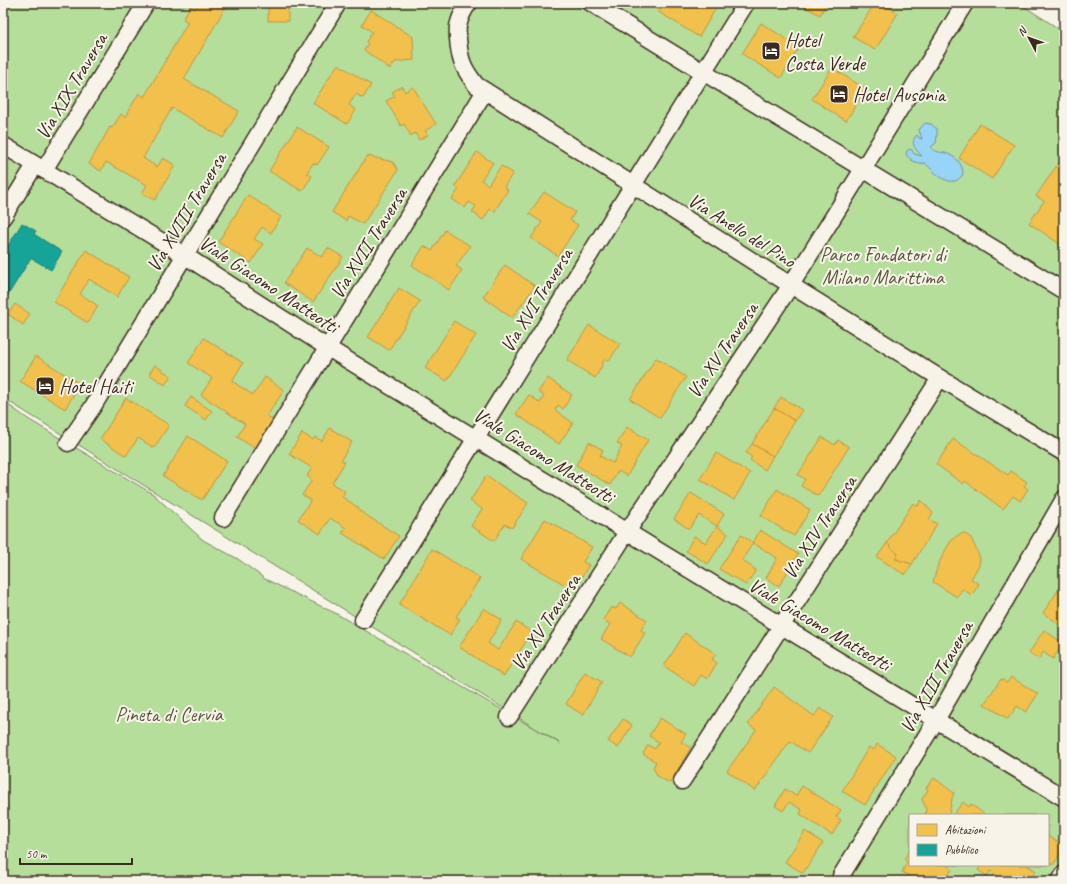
<svg xmlns="http://www.w3.org/2000/svg" width="1067" height="884" font-family="Caveat,sans-serif">
	<style>
		.green { fill: #b5de9b; stroke: #78845c; fill-rule: evenodd }
		.water { fill: #98d4f8; stroke: #7390a1 }
		.homes { fill: #f2c14e; stroke: #bb9440 }
		.public { fill: #17a398; stroke: #227f73 }
		.lines { fill: none; stroke-linecap: round; stroke-linejoin: round }
		.minor-casing { stroke: #3b2a1e; stroke-width: 19 }
		.minor { stroke: #f7f3e8; stroke-width: 16 }
		.labels { text-anchor: middle; stroke-width: 4; stroke-linejoin: round; paint-order: stroke }
		.poi-label { font-size: 20px; fill: #3b2a1e; stroke: #f7f3e8; text-anchor: start }
		.street-label { font-size: 20px; fill: #3b2a1e; stroke: #f7f3e8 }
		.park-label { font-size: 20px; fill: #5a573d; stroke: #f7f3e8 }
	</style>
	<rect width="100%" height="100%" fill="#f7f3e8"/>
	<filter id="ink" filterUnits="userSpaceOnUse"><feTurbulence type="fractalNoise" baseFrequency=".025" numOctaves="2"/><feDisplacementMap in="SourceGraphic" scale="8" xChannelSelector="R" yChannelSelector="G"/><feConvolveMatrix kernelMatrix="1 2 1 2 8 2 1 2 1" color-interpolation-filters="sRGB"/></filter>
	<g filter="url(#ink)">
		<path class="green" d="M3 3H1019L1064 32V881H3V401L28 419 153 494 203 540 238 559 265 579 335 613 561 744 3 398ZM910 815H1048V865H910Z"/>
		<path class="water" d="M925 123 931 124 937 129V134L936 143 931 147C934 152 940 152 945 153 955 156 963 163 963 174 952 192 934 172 925 163 917 164 910 161 906 154L907 151 909 149 912 150 914 154 922 156C916 150 909 143 917 135L919 138 922 139 919 130Z"/>
		<g class="homes">
			<path d="M199 3H228L184 79 239 111 223 138 172 108 143 158 157 167 163 158 175 165 155 200 142 193 147 185 106 162 101 171 89 164 110 127 112 128 121 114 125 117 139 93 144 97 188 22 183 19 190 6 195 9Z"/>
			<rect x="268" y="3" width="20" height="18"/>
			<path d="M662 3H674L681 8 684 3H719L699 37 657 11Z"/>
			<path d="M798 3H827L820 15Z"/>
			<path d="M875 3H882L898 13 875 50 853 37Z"/>
			<path d="M371 10 413 37 414 60 395 62 390 69 364 50 368 44 366 42 372 32 362 25Z"/>
			<path d="M761 23 799 47 781 78 742 54Z"/>
			<path d="M338 64 371 85 363 98 356 94 349 105 356 110 347 124 313 103Z"/>
			<path d="M832 68 866 89 846 121 812 99Z"/>
			<path d="M402 86 405 92 413 87 436 124 425 131 428 135 419 140 415 133 411 136 404 124 401 126 386 101 395 96 392 92Z"/>
			<path d="M980 124 1014 145 992 179 959 158Z"/>
			<path d="M297 127 329 147 317 165 313 163 307 173 312 176 302 191 269 171Z"/>
			<path d="M477 152 493 163 481 180 488 185 501 166 513 173 504 187 508 190 494 212 490 209 483 220 472 212 476 206 469 202 465 208 452 199 459 189 455 186Z"/>
			<path d="M1064 155V247L1029 223 1044 201 1036 196Z"/>
			<path d="M367 156 393 162 398 170 363 224 348 216 346 221 332 212Z"/>
			<path d="M544 192 575 212 570 220 578 225 558 256 531 238 542 222 529 214Z"/>
			<path d="M248 195 281 217 271 233 262 227 254 239 263 244 251 263 218 242Z"/>
			<path d="M445 230 470 246 456 266 462 270 449 290 412 265 424 246 432 251Z"/>
			<path d="M307 248 322 257 328 248 343 257 313 302 284 283Z"/>
			<path d="M86 250 129 277 117 297 89 279 80 294 98 306 88 323 54 302Z"/>
			<path d="M505 265 535 286 512 318 483 297Z"/>
			<path d="M399 288 420 301 389 350 368 337Z"/>
			<path d="M15 304 30 314 23 325 8 314Z"/>
			<path d="M454 321 476 335 447 381 425 368Z"/>
			<path d="M589 325 620 344 609 361 605 359 601 365 602 366 595 378 567 360Z"/>
			<path d="M204 338 243 363 232 381 253 395 265 377 284 390 267 416 275 421 256 449 237 437 245 424 201 395 212 378 188 363Z"/>
			<path d="M36 356 80 384 65 409 20 381Z"/>
			<path d="M656 358 686 377 660 418 630 399Z"/>
			<path d="M155 365 171 376 165 385 149 374Z"/>
			<path d="M548 378 572 395 563 409 558 405 555 410 573 423 559 444 516 414 529 395 540 403 544 396 538 392Z"/>
			<path d="M191 397 212 411 206 420 185 406Z"/>
			<path d="M781 397 802 410 795 421 774 408Z"/>
			<path d="M126 398 169 425 154 448 138 438 126 456 100 439Z"/>
			<path d="M774 408 795 421 773 456 752 444Z"/>
			<path d="M627 427 648 440 627 476 618 471 610 485 576 465 589 442 603 450 600 456 613 463 622 446 617 443Z"/>
			<path d="M330 428 352 442 341 460 345 462 332 483 345 491 342 497 359 508 358 510 399 536 384 559 342 533 346 528 330 518 320 534 298 520 311 500 302 495 312 480 307 476 312 468 289 454 302 433 313 440 315 437 322 441Z"/>
			<path d="M188 436 227 461 202 500 163 476Z"/>
			<path d="M822 437 835 445 838 440 849 447 818 496 801 486 805 479 798 475Z"/>
			<path d="M953 439 1008 475 1011 471 1027 482 1024 486 1028 489 1020 501 1013 496 1003 509 965 481 963 484 936 464Z"/>
			<path d="M752 444 773 456 765 470 750 460 752 457 746 453Z"/>
			<path d="M716 453 750 473 734 500 700 479Z"/>
			<path d="M486 476 528 503 512 528 505 524 494 541 471 526 482 509 470 501Z"/>
			<path d="M777 489 810 510 794 536 761 516Z"/>
			<path d="M691 493 724 514 717 526 699 515 689 529 674 519Z"/>
			<path d="M921 500 933 513 929 519 937 524 912 564 895 559 898 554 887 543 913 503 918 506Z"/>
			<path d="M545 519 592 547 583 562 589 565 574 590 521 559Z"/>
			<path d="M717 526 728 534 708 564 686 551 694 536 706 543Z"/>
			<path d="M760 530 798 554 779 586 766 578 777 558 753 543Z"/>
			<path d="M964 533 971 538 980 558 979 565 971 579 979 584 972 595 962 589 957 597 933 582 938 565 945 551 951 541 958 535Z"/>
			<path d="M741 535 753 543 742 560 756 570 746 585 719 569Z"/>
			<path d="M887 543 898 554 895 559 912 564 905 575 877 557Z"/>
			<path d="M432 549 480 578 456 617 460 619 450 635 399 605Z"/>
			<path d="M1061 586 1064 589V622L1062 626 1043 613Z"/>
			<path d="M620 603 647 620 641 630 645 633 630 657 601 639 610 624 603 620 611 607 616 609Z"/>
			<path d="M484 608 502 620 488 643 498 650 516 622 532 632 504 676 459 647Z"/>
			<path d="M1044 630 1063 643 1053 659 1043 652 1039 659 1029 653Z"/>
			<path d="M685 633 716 654 712 659 717 663 707 679 701 675 694 686 664 666Z"/>
			<path d="M585 672 602 682 583 715 566 704Z"/>
			<path d="M1011 677 1038 694 1026 712 1017 706 1008 719 984 704 1001 679 1007 683Z"/>
			<path d="M774 687 814 716 820 708 833 717 808 753 790 741 755 791 727 771 756 730 748 724Z"/>
			<path d="M660 718 686 734 681 742 691 747 670 783 658 777 653 767 656 762 643 754 648 745 655 749 659 742 649 736Z"/>
			<path d="M623 719 632 725 618 748 608 741Z"/>
			<path d="M877 744 896 756 865 805 842 791 869 747 874 750Z"/>
			<path d="M1064 744V758L1058 754Z"/>
			<path d="M934 778 954 793 952 798 949 815H925L926 809 922 799 928 790 926 788Z"/>
			<path d="M802 786 841 810 836 817 841 820 832 835 800 814 802 810 789 802 783 811 775 806 785 789 796 796Z"/>
			<path d="M963 802 969 807 971 804 985 815H953Z"/>
			<path d="M805 831 823 843 803 873 785 862Z"/>
			<path d="M1048 836 1064 846V848L1053 865 1048 861Z"/>
			<path d="M910 849V865H947L952 869 945 881H918L902 872 907 862 904 859Z"/>
			<path d="M981 865H1027L1036 871 1029 881H1006L990 871 987 876 978 870Z"/>
		</g>
		<path class="public" d="M22 223 36 231 34 234 62 252 51 270 31 258 3 303V254Z"/>
		<g class="lines">
			<g class="minor-casing">
				<g id="minor">
					<path d="M469 3C464 9 460 18 458 26 457 35 459 55 463 64 466 72 471 78 476 85L773 274 940 378 1064 453"/>
					<path d="M591 3 703 72 1064 291"/>
					<path d="M3 145 184 255 328 348 654 548 1064 798"/>
					<path d="M44 170 146 3"/>
					<path d="M3 217 35 165"/>
					<path d="M68 443 92 408 338 3"/>
					<path d="M223 518 485 91"/>
					<path d="M363 620 746 3"/>
					<path d="M509 717 627 532 791 285 863 169 965 3"/>
					<path d="M682 781 940 378"/>
					<path d="M841 876 936 720 1064 499"/>
					<path d="M1060 881 1064 874"/>
				</g>
			</g>
			<use href="#minor" class="minor"/>
		</g>
	</g>
	<defs>
		<g id="hotel-square" transform="scale(1)"><rect x="-9" y="-9" width="18" height="18" rx="4" fill="#3b2a1e" stroke="#f7f3e8"/><path d="M-6-4.5h1.5V1H6V5H4.5V3h-9V5H-6ZM-4 0a1.8 1.8 0 1 1 3.6 0ZM.5 0V-2.5h3Q6-2.5 6 0Z" fill="#fff"/></g>
	</defs>
	<g fill-rule="evenodd">
		<use href="#hotel-square" x="771" y="51"/>
		<use href="#hotel-square" x="839" y="94"/>
		<use href="#hotel-square" x="45" y="386"/>
	</g>
	<g class="labels">
		<g class="poi-label">
			<text x="785" y="47">Hotel<tspan x="785" dy="23">Costa Verde</tspan></text>
			<text x="853" y="101">Hotel Ausonia</text>
			<text x="59" y="393">Hotel Haiti</text>
		</g>
		<g class="street-label">
			<text transform="translate(71 86) rotate(-59)" y="7">Via XIX Traversa</text>
			<text transform="translate(186 212) rotate(-59)" y="7">Via XVIII Traversa</text>
			<text transform="translate(742 230) rotate(32)" y="7">Via Anello del Pino</text>
			<text transform="translate(368 243) rotate(-58)" y="7">Via XVII Traversa</text>
			<text transform="translate(269 284) rotate(33)" y="7">Viale Giacomo Matteotti</text>
			<text transform="translate(536 300) rotate(-58)" y="7">Via XVI Traversa</text>
			<text transform="translate(722 350) rotate(-56)" y="7">Via XV Traversa</text>
			<text transform="translate(544 455) rotate(32)" y="7">Viale Giacomo Matteotti</text>
			<text transform="translate(819 527) rotate(-57)" y="7">Via XIV Traversa</text>
			<text transform="translate(545 622) rotate(-57)" y="7">Via XV Traversa</text>
			<text transform="translate(820 624) rotate(31)" y="7">Viale Giacomo Matteotti</text>
			<text transform="translate(936 677) rotate(-60)" y="7">Via XIII Traversa</text>
		</g>
		<g class="park-label">
			<text x="883" y="261">Parco Fondatori di<tspan x="883" dy="23">Milano Marittima</tspan></text>
			<text x="169" y="721">Pineta di Cervia</text>
		</g>
	</g>
	<rect width="1067" height="884" fill="none" stroke="#f7f3e8" stroke-width="16"/>
	<rect x="8" y="8" width="1051" height="868" fill="none" stroke="#3b2a1e" stroke-width="1.5" filter="url(#ink)"/>
	<rect x="909" y="814" width="140" height="52" fill="#f7f3e8" stroke="#aca397"/>
	<rect x="917" y="824" width="20" height="12" fill="#f2c14e" stroke="#aca397"/>
	<text x="945" y="834" font-size="12" fill="#3b2a1e">Abitazioni</text>
	<rect x="917" y="844" width="20" height="12" fill="#17a398" stroke="#aca397"/>
	<text x="945" y="854" font-size="12" fill="#3b2a1e">Pubblico</text>
	<g transform="translate(1029 38) rotate(311)" stroke="#f7f3e8" stroke-width="3" paint-order="stroke">
	<path d="M0-3L7 15L0 10L-7 15Z" fill="#3b2a1e"/>
	<text y="-6" font-size="11" font-weight="bold" text-anchor="middle" fill="#3b2a1e">N</text>
	</g>
	<path d="M20 858v6h112v-6" fill="none" stroke="#3b2a1e" stroke-width="2"/>
	<text x="26" y="858" font-size="12" fill="#3b2a1e" stroke="#f7f3e8" stroke-width="3" paint-order="stroke">50 m</text>
</svg>
